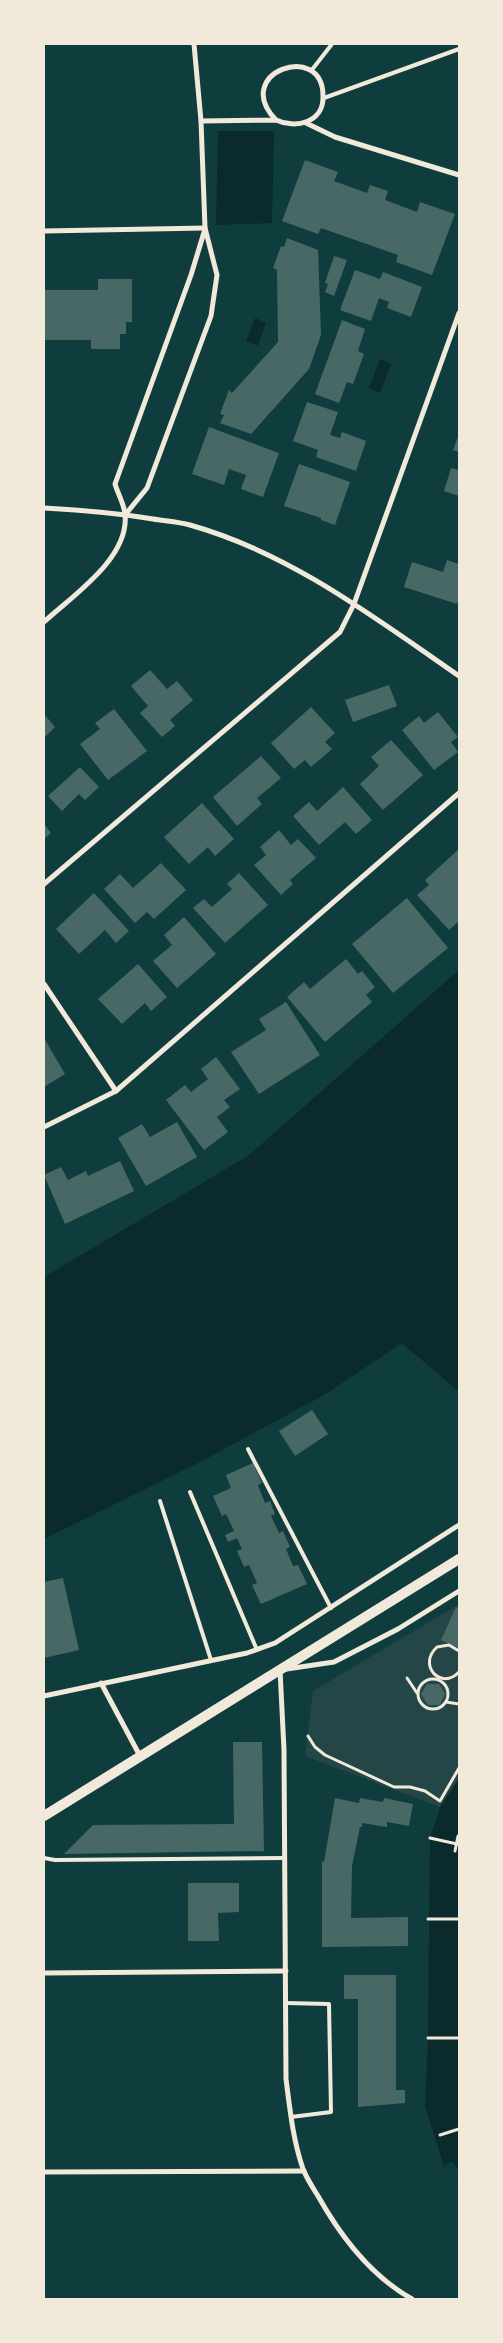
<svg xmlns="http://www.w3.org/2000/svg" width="503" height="2343" font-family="'DejaVu Sans',sans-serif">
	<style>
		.green { fill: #244646 }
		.water { fill: #0a2a2b }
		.pier { fill: #0f3d3e }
		.building { fill: #486865 }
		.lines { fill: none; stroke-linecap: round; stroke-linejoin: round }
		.path { stroke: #f1e9da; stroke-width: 3 }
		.service { stroke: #f1e9da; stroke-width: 4 }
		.minor { stroke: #f1e9da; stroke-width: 5 }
		.secondary { stroke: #f1e9da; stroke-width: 10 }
	</style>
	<rect width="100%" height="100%" fill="#0f3d3e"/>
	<path class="green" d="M459 1604V1778L440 1807 305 1756 313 1691Z"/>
	<g class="water">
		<path d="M218 131H274L272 223 216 225Z"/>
		<path d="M255 318 266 323 258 346 246 341Z"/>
		<path d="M380 359 391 364 380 393 369 388Z"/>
		<path d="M459 970V1392L402 1343 324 1395 200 1462 44 1539V1277L248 1156Z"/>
		<path d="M459 1778V2183L444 2166 425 2106 428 2038 430 1838 440 1807Z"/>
	</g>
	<path class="pier" d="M451 2161 459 2170V2183L444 2166Z"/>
	<g class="building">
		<path d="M305 160 338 172 334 181 367 193 370 185 388 191 385 200 417 212 420 202 455 214 432 275 396 262 398 255 321 228 318 234 282 221Z"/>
		<path d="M287 238 318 250 321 335 309 369 251 434 220 423 224 415 220 414 229 390 232 393 278 342 277 270 273 268 281 246 284 247Z"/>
		<path d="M334 256 347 260 334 296 325 292 328 284 325 283Z"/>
		<path d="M355 270 380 279 383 272 422 287 411 317 387 308 389 302 379 298 371 321 340 310Z"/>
		<path d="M98 279H132V322H126V334H120V349H91V340H44V290H98Z"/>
		<path d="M342 320 365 329 358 351 364 354 353 384 347 382 339 403 315 394Z"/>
		<path d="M307 402 338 412 330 435 340 438 342 432 366 441 356 471 316 457 318 450 293 441Z"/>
		<path d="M209 427 279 453 263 497 241 489 246 475 229 469 224 485 192 474Z"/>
		<path d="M459 434V452L453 450Z"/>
		<path d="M299 464 350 482 335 525 321 520V518L284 506Z"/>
		<path d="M451 468 459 470V496L444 491Z"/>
		<path d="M447 560 459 564V598L457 604 404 587 412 562 443 572Z"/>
		<path d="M150 670 167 689 177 681 193 700 170 720 175 726 162 737 140 713 148 706 131 686Z"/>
		<path d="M389 685 397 706 353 722 345 700Z"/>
		<path d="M311 707 335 733 325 742 332 749 311 767 305 760 294 769 271 743Z"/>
		<path d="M114 709 147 751 108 780 80 744 100 729 95 723Z"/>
		<path d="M438 712 458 737 451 742 458 752 434 770 402 730 419 716 424 723Z"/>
		<path d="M44 714 55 727 44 738Z"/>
		<path d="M391 740 423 775 383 810 360 784 379 766 371 757Z"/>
		<path d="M261 756 281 778 257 798 262 804 237 826 213 797Z"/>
		<path d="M80 767 99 787 85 800 79 794 62 811 48 796Z"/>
		<path d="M343 787 372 820 356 834 345 822 319 845 293 816 309 802 317 811Z"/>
		<path d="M202 803 234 839 215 856 208 847 189 864 164 837Z"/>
		<path d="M44 824 51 833 44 839Z"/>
		<path d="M279 830 291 845 298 839 316 858 290 880 293 884 281 895 254 865 266 855 260 847Z"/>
		<path d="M459 849V921L449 930 417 895 429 885 425 880Z"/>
		<path d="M161 863 186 890 154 919 147 912 135 923 104 889 120 874 133 888Z"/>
		<path d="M239 873 268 905 225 943 193 908 204 899 212 907 232 889 227 884Z"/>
		<path d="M94 893 129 931 116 943 105 930 79 954 56 929Z"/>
		<path d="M407 898 448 948 393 993 352 944Z"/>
		<path d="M184 917 216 954 177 988 153 961 172 945 164 935Z"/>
		<path d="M346 959 358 974 362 971 375 987 366 995 372 1002 325 1042 287 997 304 982 310 989Z"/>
		<path d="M138 964 167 997 151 1011 145 1003 122 1024 98 999Z"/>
		<path d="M286 1002 320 1055 259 1094 231 1052 266 1030 259 1019Z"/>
		<path d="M44 1038 65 1074 44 1087Z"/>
		<path d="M216 1057 240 1089 224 1100 230 1107 217 1117 228 1132 204 1150 166 1100 185 1085 191 1092 208 1079 201 1069Z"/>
		<path d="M177 1122 197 1157 146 1186 118 1138 142 1124 150 1137Z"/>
		<path d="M120 1161 134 1191 65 1224 44 1175 61 1167 68 1180 86 1171 88 1176Z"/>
		<path d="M312 1410 328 1434 295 1456 279 1431Z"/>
		<path d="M253 1463 262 1483 258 1485 265 1503 270 1501 275 1514 271 1516 279 1533 283 1531 290 1547 286 1549 293 1566 298 1565 307 1584 261 1604 252 1585 257 1583 249 1565 244 1567 237 1551 242 1549 237 1538 228 1542 225 1535 234 1531 226 1514 222 1516 213 1496 231 1488 226 1475Z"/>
		<path d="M63 1578 79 1650 44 1658V1582Z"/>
		<path d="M456 1607 459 1609V1648L441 1640Z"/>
		<path d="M427 1684H439L445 1694 440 1705H428L421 1694Z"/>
		<path d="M233 1742H262L264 1851 64 1854 93 1825 234 1824Z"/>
		<path d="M335 1798 359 1803 360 1798 383 1802 384 1798 413 1804 409 1826 387 1822V1827L362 1823V1827H360L352 1866 351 1918 408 1917V1946L322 1947V1861L324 1862Z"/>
		<path d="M188 1883H239V1912L218 1913 219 1941H188Z"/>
		<path d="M344 1975H396V2090H405V2103L358 2107V1999H344Z"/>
	</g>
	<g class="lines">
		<g class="path">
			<path d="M459 1651 449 1645 437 1647C417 1665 441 1691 459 1672"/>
			<path d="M407 1678 417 1693"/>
			<circle cx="433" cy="1694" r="15"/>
			<path d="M446 1702 459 1704"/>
			<path d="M308 1736 315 1747 325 1755 394 1787H410L425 1791 440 1801 459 1768"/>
			<path d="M430 1838 457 1844"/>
			<path d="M455 1851 458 1836"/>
			<path d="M428 1919H459"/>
			<path d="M428 2038H459"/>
			<path d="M440 2135 459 2129"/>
		</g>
		<g class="service">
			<path d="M311 71 332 44"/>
			<path d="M324 98 459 49"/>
			<path d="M248 1449 331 1608"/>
			<path d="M190 1492 257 1650"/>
			<path d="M160 1501 211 1660"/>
			<path d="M44 1858 55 1860 285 1858"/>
			<path d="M286 2003 329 2004 331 2112 291 2117"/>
		</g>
		<g class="minor">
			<path d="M201 121 276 120C295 129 324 123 323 96 323 40 230 73 276 120"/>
			<path d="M306 123 335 137 459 175"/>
			<path d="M44 231 205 228"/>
			<path d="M44 508C80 510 117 513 153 519 165 521 178 522 190 525 290 553 375 618 459 676"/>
			<path d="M125 515 147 488 211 316 217 275 205 228 201 121 194 44"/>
			<path d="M44 622C72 596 130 558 125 514 124 504 118 494 115 484L191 275 205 229"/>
			<path d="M44 884 340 632 354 604 459 313"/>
			<path d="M44 984 116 1091"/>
			<path d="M44 1127 116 1091 459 793"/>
			<path d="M101 1683 140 1756"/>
			<path d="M44 1696 247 1653 275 1643 459 1525"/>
			<path d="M44 1973 286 1971"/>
			<path d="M44 2172 304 2171"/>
			<path d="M412 2299C371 2276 341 2237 318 2196 313 2188 307 2179 303 2169 293 2140 290 2110 286 2079L284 1750 280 1670 334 1662 398 1629 459 1591"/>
		</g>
		<path class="secondary" d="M44 1816 459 1559"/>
	</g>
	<rect width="503" height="2343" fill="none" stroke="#f1e9da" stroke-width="90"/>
</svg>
